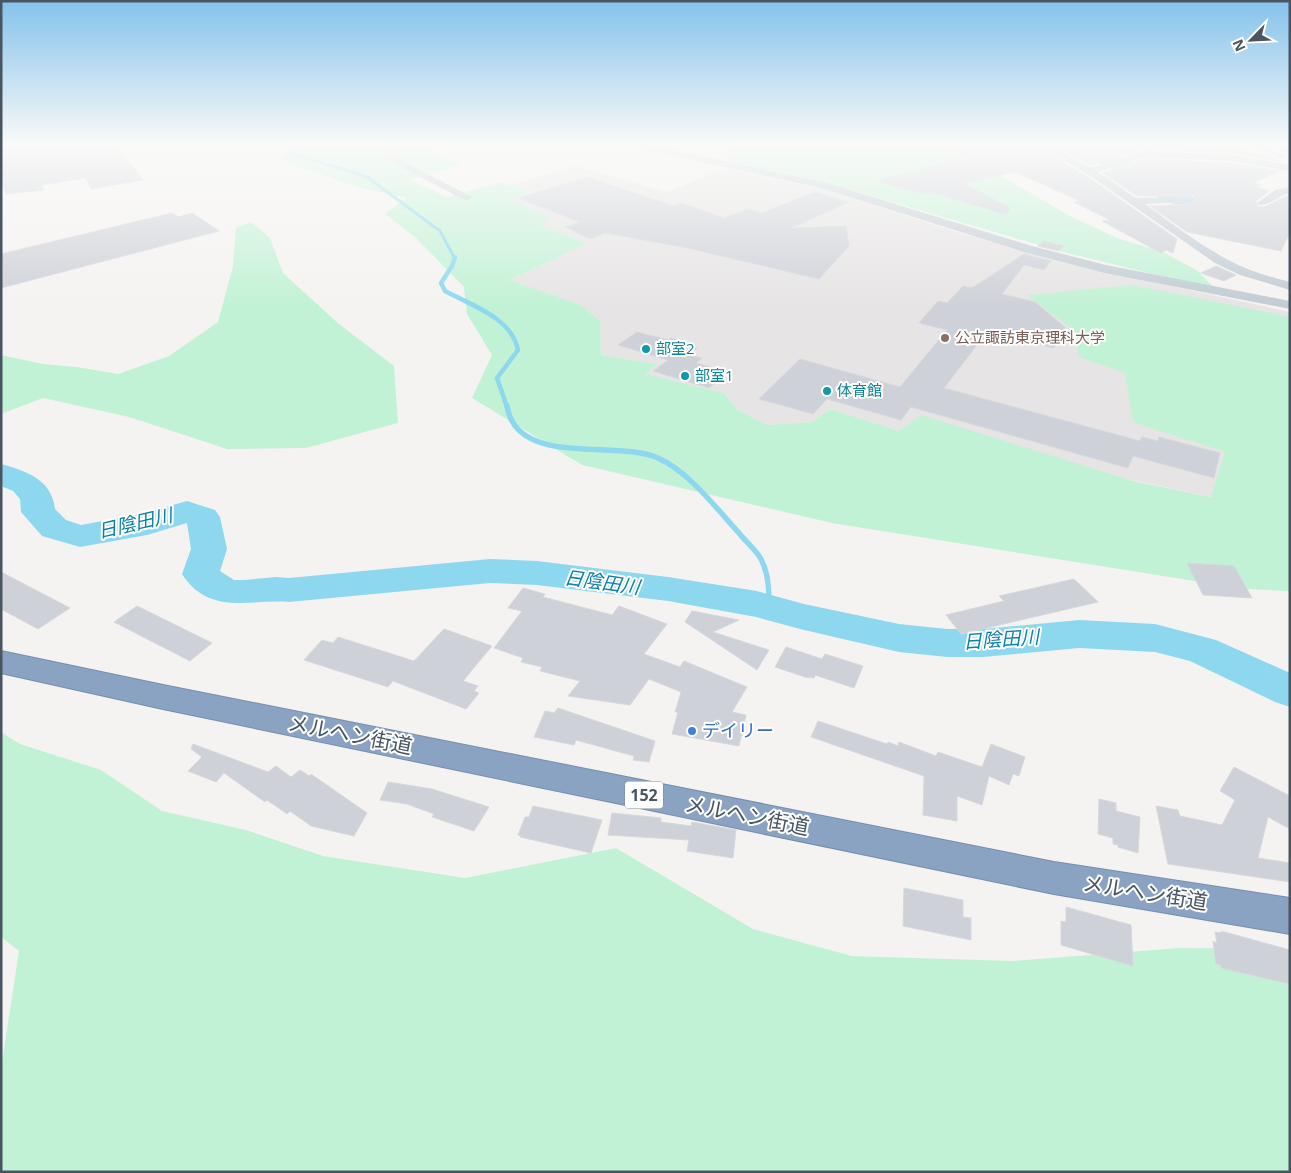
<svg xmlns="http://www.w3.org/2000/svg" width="1291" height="1173" font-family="'Open Sans','Noto Sans JP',sans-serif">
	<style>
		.education { fill: #e6e4e4 }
		.green { fill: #c2f2d5 }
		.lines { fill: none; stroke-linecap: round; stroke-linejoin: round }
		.stream-far3 { stroke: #8ed8ef; stroke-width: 3 }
		.stream-far2 { stroke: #8ed8ef; stroke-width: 4.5 }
		.stream-far1 { stroke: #8ed8ef; stroke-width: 5.5 }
		.stream { stroke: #8ed8ef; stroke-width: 8 }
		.river { fill: #8ed8ef; fill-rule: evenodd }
		.building { fill: #ced1d8; stroke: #d6d8de }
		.highway-casing { stroke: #758eae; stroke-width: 2 }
		.minor { fill: #c3ccd4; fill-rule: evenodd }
		.highway { fill: #8aa3c2; fill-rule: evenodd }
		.education-dot { fill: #8d6e63; stroke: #fff; stroke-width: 2 }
		.culture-dot { fill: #0f9aa8; stroke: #fff; stroke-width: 2 }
		.shop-dot { fill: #3f7fe0; stroke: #fff; stroke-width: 2 }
		.labels { text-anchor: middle; stroke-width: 4; stroke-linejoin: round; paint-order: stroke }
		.far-education-label { font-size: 15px; fill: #785e54; stroke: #fff; text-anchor: start }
		.far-culture-label { font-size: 15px; fill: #0d838f; stroke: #fff; text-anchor: start }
		.shield { fill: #fff; stroke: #808890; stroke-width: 1 }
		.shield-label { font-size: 16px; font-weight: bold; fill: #495561 }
		.shop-label { font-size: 18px; fill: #366cbe; stroke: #fff; text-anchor: start }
		.water-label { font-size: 19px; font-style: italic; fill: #0980a5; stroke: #fff }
		.near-street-label { font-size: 21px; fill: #495561; stroke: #fff }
	</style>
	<rect width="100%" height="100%" fill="#f5f3f2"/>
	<path class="education" d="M575 166 668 192 724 168 824 189 960 233 1065 263 1290 312V433L1212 497 899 431 831 409 812 422 767 425 738 410 724 393 644 374 656 364 601 355 600 320 579 304 510 280 588 243 546 228 540 223 551 218 506 199 528 192 510 185Z"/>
	<g class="green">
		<path d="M285 143H416L461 164 410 180 447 197 501 182 529 192 507 199 552 218 540 223 546 228 588 243 510 280 579 304 600 320 601 355 657 364 645 374 724 393 738 410 767 425 812 422 831 409 899 431 921 415 1133 481 1211 497 1225 452 1133 422 1125 373 1079 357 1075 331 1027 295 1133 285 1290 317V591L1244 589 832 523 582 465 472 398 492 355 467 314 464 287 416 238 385 214 407 198 358 187 282 161Z"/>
		<path d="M732 143H920L981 164 1070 216 1117 238 1163 252 1198 271 1215 289 1067 253 812 179 725 161Z"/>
		<path d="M251 222 270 238 283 273 339 324 394 366 398 423 306 448 227 449 129 417 43 398 1 414V355L43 364 77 367 118 374 169 356 218 322 233 266 236 228Z"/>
		<path d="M1 732 20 744 101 770 162 811 246 830 323 856 465 878 616 848 753 929 852 956 1013 961 1179 948 1290 949V1172H1V1069L19 951 1 937Z"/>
	</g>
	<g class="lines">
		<path class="stream-far3" d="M295 143 290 150 291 153 367 177 440 231 455 259"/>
		<path class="stream-far2" d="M455 257 452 266 441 283 445 291C471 305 512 318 518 350L497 378 507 407"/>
		<path class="stream-far1" d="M507 406C508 411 509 416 512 421 535 463 619 441 658 458 688 471 717 509 739 533 746 542 756 550 761 559 768 572 769 586 769 600"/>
		<path class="stream" d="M769 599V607"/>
		<g class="river">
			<path d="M1051 143H1077L1158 173 1171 189 1179 193 1247 214 1250 218 1247 222 1240 224 1165 201 1157 197 1144 181 1054 147Z"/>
			<path d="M1269 143H1290V154L1272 147Z"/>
			<path d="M1 464C27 471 52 480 55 509L66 520 81 525 141 514 187 501 215 510 220 517 227 549 220 571 234 580H244L276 577 289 578 490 559 537 561 668 577 757 591 804 604 899 624 947 629H983L1079 620 1155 624 1216 640 1290 673V707L1275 702 1190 661 1155 652 1079 648 983 657H947L899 652 804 630 756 617 668 601 537 585 490 583 289 602C249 599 209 616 182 574L191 549 187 523 147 535 80 547 42 536 21 512 20 499 13 491 1 486Z"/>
		</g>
	</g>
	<g class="building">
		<path d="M18 143 115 144 143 180 91 189 86 178 41 185 44 190 6 194 1 182V146Z"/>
		<path d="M936 143H1030L1088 177 1177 239 1173 253 1166 250 1161 253 1102 221 1110 220 1074 202 1080 201 1015 172 964 183 1010 208 1007 215 930 192 924 194 876 181 968 157 936 148Z"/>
		<path d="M1050 143H1107L1125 155 1091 166Z"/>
		<path d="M1125 143H1206L1267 156 1283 162 1230 153 1144 149 1138 151Z"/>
		<path d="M1145 159 1230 163 1280 171 1253 183 1262 185 1256 187 1269 191 1256 201 1258 207 1267 206 1286 196 1290 197V232L1281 251 1187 232 1150 206 1188 204 1195 200 1194 196H1137L1102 173Z"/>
		<path d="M587 177 674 206 681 203 724 218 748 209 762 213 815 192 849 202 791 228 846 226 849 246 819 279 683 247 605 233 590 239 565 227 580 222 518 198Z"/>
		<path d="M172 213 178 217 192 213 219 231 1 288V254Z"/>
		<path d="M1043 241 1064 246 1059 251 1038 246Z"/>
		<path d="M1024 254 1051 261 1044 270 1024 265 1002 294 1035 302 1066 328 1054 348 994 333 987 342 980 341 944 388 1140 441 1142 437 1158 441 1159 437 1220 453 1214 478 1133 456 1128 468 911 407 901 420 827 399 813 414 759 399 800 359 900 387 947 330 919 323 938 301 947 303 963 286 972 288Z"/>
		<path d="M1216 266 1236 275 1224 281 1201 273Z"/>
		<path d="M637 332 668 340 671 338 690 344 688 345 697 348 689 355 702 358 696 363 727 372 709 388 653 371 668 360 618 345Z"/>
		<path d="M1187 563 1234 566 1252 598 1203 595Z"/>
		<path d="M1 572 70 608 38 629 1 609Z"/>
		<path d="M1074 579 1098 602 961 634 946 615 1004 601 999 596Z"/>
		<path d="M523 588 545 594 543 597 612 615 619 606 667 624 644 654 680 667 684 661 747 687 732 712 746 715 739 746 672 734 678 712H675L681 692 649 679 630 705 568 696 580 681 540 671 542 667 521 662 523 658 494 648 522 611 508 608Z"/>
		<path d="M137 606 212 643 190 661 114 622Z"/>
		<path d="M692 611 739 620 713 632 769 650 757 670 685 622Z"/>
		<path d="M444 629 492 646 463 681 478 686 474 691 479 693 466 709 393 681 388 687 304 660 322 640 333 643 338 637 414 661Z"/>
		<path d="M786 647 822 659 825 654 863 666 854 688 815 675 814 678 805 677 775 667Z"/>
		<path d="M558 708 655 741 649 762 633 760 634 756 576 740 574 745 534 737 545 711 554 713Z"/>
		<path d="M818 721 887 744 888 742 898 746 899 742 936 756 938 752 982 767 991 744 1025 757 1019 776 1013 774 1009 785 989 776 982 805 957 796V821L923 815 924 776 811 737Z"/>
		<path d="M193 744 268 772 276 766 291 777 300 770 309 776 311 774 367 813 354 836 311 826 290 811 287 814 267 800 265 802 224 773 216 782 188 771 202 757 191 749Z"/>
		<path d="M1234 767 1290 796V829L1268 817 1258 858 1290 863V882L1168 864 1156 806 1178 810 1180 816 1222 825 1235 800 1220 791Z"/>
		<path d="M388 782 432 789 489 807 474 831 432 817 434 814 407 804 380 800Z"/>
		<path d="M1099 799 1116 803V811L1140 817 1138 853 1118 847V845L1113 844V838L1098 834Z"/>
		<path d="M533 806 602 820 591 853 520 837 521 836 518 835 525 817H529Z"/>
		<path d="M612 813 661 818V822L691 826 692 822 736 830 733 858 687 851 689 840 608 835Z"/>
		<path d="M904 888 963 900V917L971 918V940L903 926Z"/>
		<path d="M1066 907 1131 925 1133 966 1061 945V921L1066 922Z"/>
		<path d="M1221 931 1290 950V984L1221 968V965L1216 964 1213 941 1217 943 1215 932 1222 933Z"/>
	</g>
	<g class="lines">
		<g class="highway-casing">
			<path id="highway" d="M1 651 163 685 1054 862 1290 898V934L1054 894 163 709 1 673Z"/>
		</g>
		<g class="minor">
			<path d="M374 143H384L391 153 399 159 472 197 467 200 463 199 393 163 385 157Z"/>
			<path d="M623 143H642L827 183 1032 246 1106 265 1290 301V309L1105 273 1024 252 821 188 628 146Z"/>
			<path d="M1032 143 1050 145 1091 168 1129 156 1109 143H1121L1138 153 1144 151 1230 155 1290 165V171L1230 161 1145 157 1098 172 1136 198 1192 197 1193 199 1188 202 1145 204C1173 224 1201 246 1232 262 1250 271 1270 277 1290 282V290L1240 275 1215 263 1089 175Z"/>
			<path d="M1240 143H1254L1286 156 1284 158H1278Z"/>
			<path d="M1290 187V193C1279 195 1269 207 1258 205L1257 203 1275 190Z"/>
		</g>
		<use href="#highway" class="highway"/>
	</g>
	<linearGradient id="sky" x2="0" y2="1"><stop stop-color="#84c2eb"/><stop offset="0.47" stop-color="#fafaf9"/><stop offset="1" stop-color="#fafaf9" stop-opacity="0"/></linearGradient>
	<rect width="1291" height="307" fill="url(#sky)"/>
	<circle class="education-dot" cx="945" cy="338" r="5"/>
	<g class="culture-dot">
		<circle cx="646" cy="349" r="5"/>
		<circle cx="685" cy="376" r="5"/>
		<circle cx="827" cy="391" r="5"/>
	</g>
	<circle class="shop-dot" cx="692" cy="731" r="5"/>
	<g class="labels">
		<g class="far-education-label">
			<text x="955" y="343">公立諏訪東京理科大学</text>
		</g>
		<g class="far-culture-label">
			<text x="656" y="354">部室2</text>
			<text x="695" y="381">部室1</text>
			<text x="837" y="396">体育館</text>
		</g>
		<rect class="shield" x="625" y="781.5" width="38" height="27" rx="4"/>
		<g class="shield-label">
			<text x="644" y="801">152</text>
		</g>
		<g class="shop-label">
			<text x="702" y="737">デイリー</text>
		</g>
		<g class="water-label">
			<text transform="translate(135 523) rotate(-13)" y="7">日陰田川</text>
			<text transform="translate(602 582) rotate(8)" y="7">日陰田川</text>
			<text transform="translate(1001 639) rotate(-4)" y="7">日陰田川</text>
		</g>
		<g class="near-street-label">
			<text transform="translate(350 735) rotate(11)" y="7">メルヘン街道</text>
			<text transform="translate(747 816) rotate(11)" y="7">メルヘン街道</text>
			<text transform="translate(1145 893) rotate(9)" y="7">メルヘン街道</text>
		</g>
	</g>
	<rect width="1291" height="1173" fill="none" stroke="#495561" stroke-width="5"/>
	<g transform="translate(1251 40) rotate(246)" stroke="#ffffff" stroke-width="4" paint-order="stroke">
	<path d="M0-4L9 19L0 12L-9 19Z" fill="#495561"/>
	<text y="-8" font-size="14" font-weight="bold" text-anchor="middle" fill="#495561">N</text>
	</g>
</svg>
